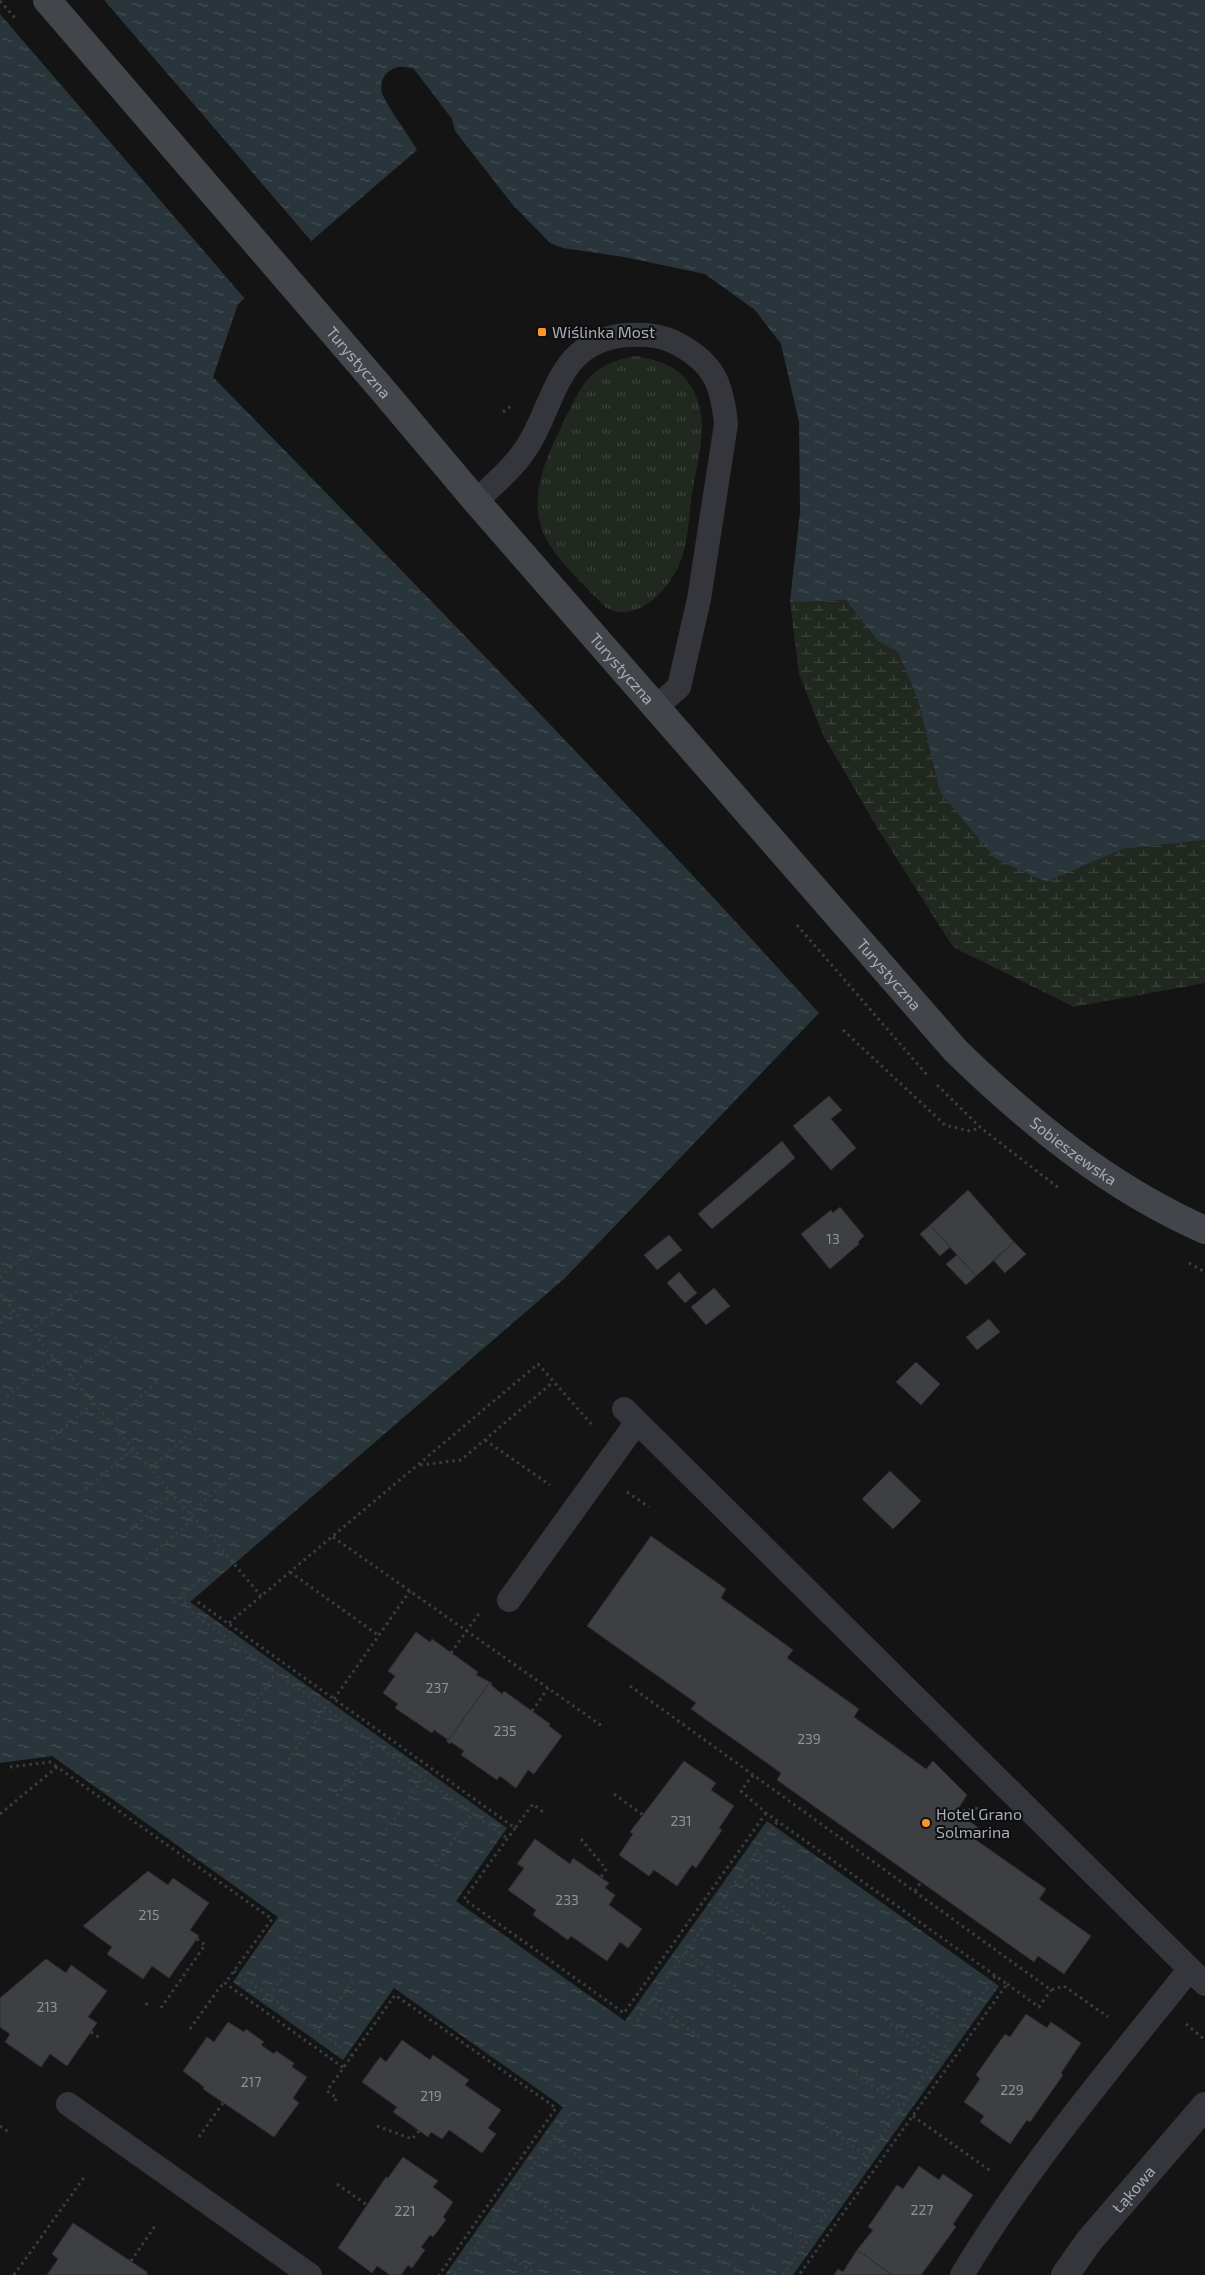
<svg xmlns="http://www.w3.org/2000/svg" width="1205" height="2275" font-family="'Exo 2',sans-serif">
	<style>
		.grass { fill: url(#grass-tufts) }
		.wetland { fill: url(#wetland-marsh) }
		.water { fill: url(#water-ripples) }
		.pier { fill: #141415 }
		.building { fill: #3e3f43; stroke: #2d2e32 }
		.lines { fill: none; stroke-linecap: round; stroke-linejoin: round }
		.path { stroke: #3a3d42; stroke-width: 3; stroke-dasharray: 2.5 4; stroke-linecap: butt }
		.lane { stroke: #34363b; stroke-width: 24 }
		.street { stroke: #34363b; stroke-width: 28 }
		.secondary { stroke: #42464b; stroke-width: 28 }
		.poi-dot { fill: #f99628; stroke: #0f0f10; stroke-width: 2 }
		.labels { text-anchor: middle; stroke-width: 4; stroke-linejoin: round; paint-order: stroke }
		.number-label { font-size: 14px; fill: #8b9299 }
		.poi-label { font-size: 16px; fill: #a5adb6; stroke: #0f0f10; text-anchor: start }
		.street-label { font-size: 16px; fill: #a5adb6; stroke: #0f0f10 }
	</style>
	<defs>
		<pattern id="grass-tufts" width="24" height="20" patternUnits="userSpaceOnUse" patternTransform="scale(1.25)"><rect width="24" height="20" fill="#202820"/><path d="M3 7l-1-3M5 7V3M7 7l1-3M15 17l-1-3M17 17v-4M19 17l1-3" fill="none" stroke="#3d443e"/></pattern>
		<pattern id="wetland-marsh" width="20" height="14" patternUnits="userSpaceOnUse" patternTransform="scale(1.25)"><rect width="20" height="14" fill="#202820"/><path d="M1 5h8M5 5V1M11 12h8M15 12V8" fill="none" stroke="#3d443e"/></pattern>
		<pattern id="water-ripples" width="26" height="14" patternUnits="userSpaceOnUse" patternTransform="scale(1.25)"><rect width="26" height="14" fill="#29353a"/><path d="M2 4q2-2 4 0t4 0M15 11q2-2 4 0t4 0" fill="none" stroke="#455054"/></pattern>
	</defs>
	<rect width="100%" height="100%" fill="#141415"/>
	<path class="grass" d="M635 356C653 359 677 365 688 382 697 394 701 409 702 424 703 445 696 468 693 488 689 510 689 539 681 560 671 588 637 626 605 607 587 587 554 558 544 534 526 494 550 450 567 415 574 402 580 386 591 376 602 364 620 359 635 356Z"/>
	<path class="wetland" d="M846 600 878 640 898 652 918 700 940 792 1046 882 1123 849 1205 840V983L1074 1007 953 947 878 829 823 735 799 674 790 602Z"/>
	<path class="water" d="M0 0H1205V840L1123 849 1046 882 995 858 940 792 918 700 898 652 878 641 846 600 790 602 800 511 799 422 781 344 755 310 705 274 624 257 563 248 550 243 513 205 455 131 452 119 414 69C404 66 397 65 388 72 382 77 380 85 382 93 387 107 409 135 417 150L238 304 213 377C418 587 623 796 819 1013L565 1278 190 1602 507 1828 456 1901 625 2021 767 1821 999 1986 793 2275H445L563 2107 394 1988 343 2060 233 1982 278 1917 52 1756 0 1763Z"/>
	<path class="pier" d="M0 0H104L313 243 246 300 0 14Z"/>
	<g class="building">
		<path d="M829 1096 842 1110 831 1119 856 1148 831 1170 793 1126Z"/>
		<path d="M782 1141 795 1158 712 1229 698 1214Z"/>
		<path d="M968 1190 1014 1242 976 1276 930 1225Z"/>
		<path d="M840 1207 864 1236 858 1242 859 1244 830 1269 801 1234 831 1210 833 1213Z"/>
		<path d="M930 1225 950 1247 940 1256 920 1234Z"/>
		<path d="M669 1235 682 1250 657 1270 644 1255Z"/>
		<path d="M1014 1242 1026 1254 1005 1273 994 1261Z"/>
		<path d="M957 1255 976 1276 966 1285 946 1264Z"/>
		<path d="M679 1272 697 1293 685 1303 667 1283Z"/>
		<path d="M714 1288 730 1306 706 1325 691 1307Z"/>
		<path d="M989 1319 1000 1332 977 1350 966 1337Z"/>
		<path d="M916 1362 940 1384 921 1405 896 1382Z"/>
		<path d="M890 1471 921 1501 893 1529 862 1499Z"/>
		<path d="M651 1536 726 1589 721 1598 793 1650 787 1658 859 1709 854 1717 926 1769 933 1761 967 1795 956 1812 983 1831 976 1840 1046 1889 1039 1899 1091 1936 1064 1974 1038 1956 1034 1962 777 1780 781 1773 691 1709 696 1703 587 1626Z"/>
		<path d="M416 1632 430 1642 432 1639 478 1672 476 1675 490 1682 447 1742V1739L434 1730 432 1733 395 1708 398 1704 383 1693 395 1676 388 1671Z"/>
		<path d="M490 1682 492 1684 491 1685 502 1694 504 1691 550 1724 549 1726 562 1736 534 1774 528 1770 516 1788 500 1776 497 1780 461 1755 464 1751 451 1742 450 1744 447 1742Z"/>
		<path d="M684 1761 716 1783 711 1790 734 1806 719 1828 722 1830 696 1868 692 1865 677 1886 654 1870 649 1876 619 1855 633 1834 630 1832Z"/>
		<path d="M535 1839 570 1864 573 1858 609 1883 605 1888 615 1895 609 1905 642 1929 628 1948 620 1942 607 1961 571 1936 568 1940 533 1915 536 1910 508 1890 524 1868 517 1864Z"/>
		<path d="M148 1871 168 1885 173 1878 209 1903 190 1930 199 1936 169 1978 152 1966 143 1979 107 1954 112 1947 83 1926Z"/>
		<path d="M46 1959 66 1973 71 1965 107 1991 88 2017 97 2023 67 2066 50 2054 41 2067 5 2042 10 2034 0 2027V1998Z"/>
		<path d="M1026 2014 1047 2028 1051 2022 1081 2043 1061 2073 1063 2075 1030 2122 1027 2120 1010 2144 980 2122 984 2116 964 2102 980 2079 976 2075 1005 2034 1010 2037Z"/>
		<path d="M228 2022 244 2032 246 2029 264 2042 261 2045 274 2054 276 2051 294 2063 292 2067 307 2077 293 2098 299 2103 274 2137 203 2089 204 2087 183 2071 207 2037 214 2042Z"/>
		<path d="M402 2040 430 2060 433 2055 469 2080 465 2085 501 2110 488 2128 496 2134 482 2153 449 2130 442 2139 431 2132 428 2137 393 2112 397 2107 362 2082 380 2057 386 2062Z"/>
		<path d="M403 2157 438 2181 433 2187 453 2202 443 2217 446 2220 433 2237 430 2235 421 2247 425 2250 412 2268 408 2265 401 2275H390L377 2266 372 2273 338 2248 386 2177 388 2178Z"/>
		<path d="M919 2166 939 2180 943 2174 973 2195 953 2224 956 2227 921 2275H892L857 2250 873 2230 868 2227 897 2185 903 2189Z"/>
		<path d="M73 2223 147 2272V2275H47L58 2259 52 2254Z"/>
		<path d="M857 2250 892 2275H834L838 2269 843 2272Z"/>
	</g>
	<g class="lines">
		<g class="path">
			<path d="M0 1 16 19"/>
			<path d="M503 412 511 406"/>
			<path d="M797 925 927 1075"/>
			<path d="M843 1030 945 1125 970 1131 980 1128"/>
			<path d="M937 1085 981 1128 1060 1189"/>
			<path d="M1189 1263 1205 1272"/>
			<path d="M0 1277 38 1245"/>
			<path d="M0 1295 190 1514 208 1533 261 1596"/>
			<path d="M0 1323 14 1311"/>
			<path d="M31 1331 78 1290"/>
			<path d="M70 1376 118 1336"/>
			<path d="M7 1397 54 1357"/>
			<path d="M111 1423 157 1382"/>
			<path d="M485 1440 550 1485"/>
			<path d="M46 1443 93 1403"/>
			<path d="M420 1465 461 1460 553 1382"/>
			<path d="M150 1468 196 1428"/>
			<path d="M86 1489 133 1449"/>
			<path d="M627 1492 649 1507"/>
			<path d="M190 1514 235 1474"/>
			<path d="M126 1534 172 1494"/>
			<path d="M333 1537 602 1726"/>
			<path d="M146 1559 193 1519"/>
			<path d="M290 1572 378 1635"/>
			<path d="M180 1597 195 1615 508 1839"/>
			<path d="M198 1602 515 1828 533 1804 542 1811 543 1808"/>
			<path d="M173 1603 217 1566"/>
			<path d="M229 1623 538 1364 594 1427"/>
			<path d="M451 1653 480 1612"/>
			<path d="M630 1686 1051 1990 1064 1986 1108 2017"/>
			<path d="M334 1699 410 1591"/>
			<path d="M532 1711 548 1688"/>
			<path d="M238 1726 276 1673"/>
			<path d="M288 1760 325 1709"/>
			<path d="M10 1767 50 1762 57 1767"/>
			<path d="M753 1775 741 1791 766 1813 1007 1984 799 2275"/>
			<path d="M614 1794 643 1815"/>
			<path d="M337 1796 374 1743"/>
			<path d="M956 1812 979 1808"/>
			<path d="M0 1814 57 1767 272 1919 225 1983 344 2068"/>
			<path d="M515 1828 464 1899 624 2013 766 1813"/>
			<path d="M386 1830 423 1778"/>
			<path d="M581 1839 606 1869 601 1877"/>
			<path d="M755 1853 807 1889"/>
			<path d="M435 1866 472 1814"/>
			<path d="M740 1876 791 1912"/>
			<path d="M915 1891 921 1882"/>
			<path d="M720 1903 772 1939"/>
			<path d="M685 1952 737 1988"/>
			<path d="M926 1964 978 2001"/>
			<path d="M234 1971 353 2056"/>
			<path d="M1007 1984 1039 2007 1051 1990"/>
			<path d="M905 1993 957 2030"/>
			<path d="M269 1996 305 1945"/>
			<path d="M650 2001 701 2038"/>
			<path d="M146 2005 149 2000"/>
			<path d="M161 2008 205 1945 197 1939"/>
			<path d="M885 2020 937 2057"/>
			<path d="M1186 2024 1205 2040"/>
			<path d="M633 2026 778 1821"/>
			<path d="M190 2029 220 1987 225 1983"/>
			<path d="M318 2031 354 1979"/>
			<path d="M91 2032 100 2038"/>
			<path d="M850 2070 902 2107"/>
			<path d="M335 2101 337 2098 327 2091 395 1995 556 2108 439 2275"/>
			<path d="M913 2116 992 2172"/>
			<path d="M815 2119 867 2156"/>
			<path d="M0 2126 10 2133"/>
			<path d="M377 2126 412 2139 419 2131"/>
			<path d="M199 2137 223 2103"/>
			<path d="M553 2138 605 2175"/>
			<path d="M780 2168 832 2205"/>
			<path d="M337 2184 367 2205"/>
			<path d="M518 2187 570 2224"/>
			<path d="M752 2206 805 2243"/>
			<path d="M482 2237 534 2273"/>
			<path d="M718 2256 746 2275"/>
			<path d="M131 2261 155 2226"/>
			<path d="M14 2275 85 2176"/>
			<path d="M455 2275 570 2114"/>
			<path d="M783 2275 995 1976"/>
		</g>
		<g class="lane">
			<path d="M476 501C490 487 507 474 519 458 557 411 551 341 627 335 646 334 661 335 678 344 715 364 722 385 726 424L699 599 679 687 656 707"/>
			<path d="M624 1409 1205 1984"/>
			<path d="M509 1600 637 1422"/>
			<path d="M68 2104 310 2275"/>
			<path d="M962 2275C1027 2167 1110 2069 1189 1970"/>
		</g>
		<path class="street" id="s1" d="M1065 2275 1089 2241 1205 2106"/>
		<path class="secondary" id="s2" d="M47 0 386 394 476 501 956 1051C1030 1123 1110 1188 1205 1230"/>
	</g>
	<g class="poi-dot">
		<rect x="537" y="327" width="10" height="10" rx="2.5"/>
		<circle cx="926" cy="1823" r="5"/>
	</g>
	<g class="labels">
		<g class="number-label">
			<text x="833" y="1244">13</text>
			<text x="437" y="1693">237</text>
			<text x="505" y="1736">235</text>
			<text x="809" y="1744">239</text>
			<text x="681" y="1826">231</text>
			<text x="567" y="1905">233</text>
			<text x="149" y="1920">215</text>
			<text x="47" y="2012">213</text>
			<text x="251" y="2087">217</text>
			<text x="1012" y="2095">229</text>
			<text x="431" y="2101">219</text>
			<text x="922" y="2215">227</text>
			<text x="405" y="2216">221</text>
		</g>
		<g class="poi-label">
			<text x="552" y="338">Wiślinka Most</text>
			<text x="936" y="1820">Hotel Grano<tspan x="936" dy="18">Solmarina</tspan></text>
		</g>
		<g class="street-label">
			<text dy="6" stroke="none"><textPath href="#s2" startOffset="478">Turystyczna</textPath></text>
			<text dy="6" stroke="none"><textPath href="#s2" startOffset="882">Turystyczna</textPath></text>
			<text dy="6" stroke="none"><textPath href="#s2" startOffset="1288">Turystyczna</textPath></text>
			<text dy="6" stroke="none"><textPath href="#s2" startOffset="1544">Sobieszewska</textPath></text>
			<text dy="6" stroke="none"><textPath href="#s1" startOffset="110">Łąkowa</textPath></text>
		</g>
	</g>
</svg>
